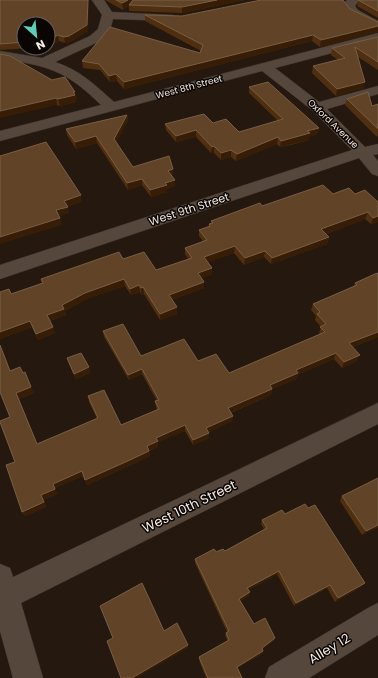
<svg xmlns="http://www.w3.org/2000/svg" width="378" height="678" font-family="Poppins,sans-serif">
	<style>
		.lines { fill: none; stroke-linecap: round; stroke-linejoin: round }
		.minor-casing { stroke: #3b322e; stroke-width: 1 }
		.minor { fill: #55473b; fill-rule: evenodd }
		.wall { fill: #4f2f10 }
		.shaded-wall { fill: #371d06 }
		.building { fill: #614427; stroke: #785e44 }
		.labels { text-anchor: middle; stroke-width: 3; stroke-linejoin: round; paint-order: stroke }
		.far-street-label { font-size: 9px; fill: #f5ece4; stroke: #0a0503 }
		.street-label { font-size: 11px; fill: #f5ece4; stroke: #0a0503 }
		.near-street-label { font-size: 13px; fill: #f5ece4; stroke: #0a0503 }
	</style>
	<rect width="100%" height="100%" fill="#25180e"/>
	<g class="lines">
		<g class="minor-casing">
			<g id="minor">
				<path d="M92 0H104L112 12 173 15 179 18 173 21 113 19 110 30 98 42 55 62C80 70 95 85 114 102L378 33V41L275 68 319 102 378 86V94L327 109 365 147 378 144V154L373 155 378 161V176L372 174 359 158 0 279V265L352 150 312 110 262 71 0 141V131L101 105C67 71 47 65 0 59V51L42 58 90 36 98 29 102 15Z"/>
				<path d="M347 0H359L355 6 358 10 378 21V28C366 27 350 16 343 6Z"/>
				<path d="M378 403V424L21 603 43 678H13L0 631V564L10 568 13 577Z"/>
				<path d="M378 603V635L309 678H265L269 667 368 608Z"/>
			</g>
		</g>
		<use href="#minor" class="minor"/>
	</g>
	<g class="wall">
		<path d="M0 0 88 31 70 42 65 43 59 41 51 46H48V24H24V48H30L0 50Z"/>
		<path d="M105 0H245L182 13 129 11V6L123 10Z"/>
		<path d="M358 0H378V18L357 6Z"/>
		<path d="M344 2 350 9 378 22V32L320 47 312 41 124 89 117 81 110 82 100 70 83 68 82 61 200 53 201 51 145 21V15L182 16Z"/>
		<path d="M378 37V70L358 57 364 88 336 96 312 73 313 66 338 60 331 55 332 48Z"/>
		<path d="M0 54 77 98 76 99V102L60 106 57 105Z"/>
		<path d="M249 87 319 128 317 134 309 137V140L291 145 280 147 277 144 236 161 231 157 221 160 214 153H211L196 137 176 142 166 130 165 124 213 123 239 132 278 121 249 93Z"/>
		<path d="M347 99 372 106 378 104V135L377 137 345 105Z"/>
		<path d="M127 115 128 121 116 142 133 167 173 176H172L175 186 167 189V192L151 197 142 185 128 190 97 143 76 149 67 135 66 129Z"/>
		<path d="M349 188 378 222 371 224 365 219 326 234 329 237 327 244 271 264 264 257 244 265 234 253 208 262 212 268V274L202 278 204 282V288L172 300 177 314 160 320 144 294 141 295 140 292 131 295 125 286 86 299 65 311 66 315 50 321 55 333 38 340 32 327 0 339V292L11 294 42 283 41 279 123 259 156 270 188 259 185 254V248L203 241 199 236V230L209 227V224H211V221L262 206 333 194Z"/>
		<path d="M378 274V337L353 347 357 361 342 368 334 359 297 375 296 379 272 389 271 395 231 413 233 416 232 421 209 432V438L193 445 185 431 158 442V447L149 451 150 456 131 465 87 485 83 476 55 488 57 494 44 500 46 507 25 516 22 512 15 462 10 417V371L23 373 34 393 19 399 37 444 97 419 89 402 88 396 121 425 157 410 156 407 155 401H157L142 374 129 380 104 337 103 331 141 356 198 361 229 373 320 334 319 333 321 327 315 320 316 316 311 310 313 304 353 287 355 283Z"/>
		<path d="M67 358 89 367 90 373 76 379 69 364Z"/>
		<path d="M378 478V527L362 535 340 501 342 496Z"/>
		<path d="M308 508 365 583 361 587 335 602 327 588 294 606 277 574 249 590V596L240 601 254 624 274 641 262 649 263 651 262 654 237 668 242 678H206L199 660V657L228 641 225 636 226 633 227 632 195 563V559L216 552 225 551 264 529 261 524 262 520Z"/>
	</g>
	<g class="shaded-wall">
		<path d="M88 0H89L88 31 70 42 65 43 64 37Z"/>
		<path d="M128 0H138L129 5V6L123 10 122 3Z"/>
		<path d="M217 0H245L182 13V7Z"/>
		<path d="M378 26V32L320 47 321 40Z"/>
		<path d="M58 35 59 41 51 46 50 40Z"/>
		<path d="M313 35 312 41 124 89V82Z"/>
		<path d="M116 74 117 81 110 82 109 76Z"/>
		<path d="M365 82 364 88 336 96 337 89Z"/>
		<path d="M73 92H75L77 98 76 99V102L60 106 58 99Z"/>
		<path d="M56 98 57 105 0 118V111Z"/>
		<path d="M127 115 128 121 115 145 114 139Z"/>
		<path d="M319 128 317 134 309 137V140L280 147 281 141 307 131Z"/>
		<path d="M196 130V137L176 142V136Z"/>
		<path d="M96 136 97 143 76 149 75 142Z"/>
		<path d="M278 137 277 144 236 161 237 154Z"/>
		<path d="M214 146V153H211L212 147Z"/>
		<path d="M231 150V157L221 160V153Z"/>
		<path d="M173 169V176L168 177V171Z"/>
		<path d="M142 179V185L128 190 127 183Z"/>
		<path d="M175 180V186L167 189V192L151 197 150 190 165 183Z"/>
		<path d="M81 195 82 202 68 207 69 213 57 217 56 210 64 201Z"/>
		<path d="M368 212 365 219 320 236 321 229Z"/>
		<path d="M378 216V222L371 224 373 218Z"/>
		<path d="M60 218 62 225 0 244V237Z"/>
		<path d="M329 237 327 244 271 264 272 258Z"/>
		<path d="M235 246 234 253 204 264V257Z"/>
		<path d="M265 251 264 257 244 265 245 258Z"/>
		<path d="M212 268V274L198 280V273Z"/>
		<path d="M124 279 125 286 86 299 65 311 66 315 49 321 47 315 62 305 85 293Z"/>
		<path d="M204 282V288L169 301V295Z"/>
		<path d="M139 285 140 292 131 295 130 289Z"/>
		<path d="M143 287 144 294 141 295V288Z"/>
		<path d="M177 307V314L160 320V314Z"/>
		<path d="M30 321 32 327 0 339V332Z"/>
		<path d="M53 327 55 333 38 340 36 334Z"/>
		<path d="M378 332V337L347 349 349 343Z"/>
		<path d="M336 353 334 359 297 375 296 379 272 389 271 395 227 414 228 408 296 370Z"/>
		<path d="M360 355 357 361 342 368 344 362Z"/>
		<path d="M89 367 90 373 76 379 74 374Z"/>
		<path d="M142 369V374L129 380 128 375Z"/>
		<path d="M31 387 34 393 19 399 16 393Z"/>
		<path d="M233 416 232 421 206 434V428Z"/>
		<path d="M185 425V431L158 442V447L148 451 147 446 156 438Z"/>
		<path d="M209 433V438L193 445V440Z"/>
		<path d="M149 451 150 456 87 485 85 480Z"/>
		<path d="M82 471 83 476 55 488 57 494 44 500 46 507 25 516 22 512 53 484Z"/>
		<path d="M378 525V527L362 535 366 531Z"/>
		<path d="M279 571 277 574 246 592 247 588Z"/>
		<path d="M365 583 361 587 335 602 338 598Z"/>
		<path d="M330 585 327 588 294 606 296 603Z"/>
		<path d="M250 592 249 596 238 602 239 599Z"/>
		<path d="M275 638 274 641 260 651 262 648Z"/>
		<path d="M188 645V648L136 678H132Z"/>
		<path d="M263 651 262 654 236 669 237 667Z"/>
	</g>
	<g class="building">
		<path d="M0 0H88L87 25 69 36 64 37 58 35 50 40H48V24H24V42L0 44Z"/>
		<path d="M116 0H128L122 3Z"/>
		<path d="M133 0H217L182 7 129 5Z"/>
		<path d="M261 0H343L350 9 378 22V26L321 40 313 35 124 82 116 74 109 76 99 64 82 61 110 27 200 53 203 45 145 15 182 16Z"/>
		<path d="M358 0H378V11Z"/>
		<path d="M378 37V62L355 47 365 82 337 89 313 66 345 58 332 48Z"/>
		<path d="M0 54 10 56 52 80 65 77 75 92H73L75 95 58 99 56 98 0 111Z"/>
		<path d="M268 82 319 128 307 131 310 133 292 138 281 141 278 137 237 154 231 150 221 153 214 146 212 147 196 130 176 136 165 124 204 114 213 123 226 119 239 132 283 119 249 87Z"/>
		<path d="M368 92 372 106 378 104V124H377L378 129 347 99Z"/>
		<path d="M127 115 114 139 133 167 169 156 173 169 168 171 175 180 165 183 167 185 150 190 142 179 127 183 96 136 75 142 66 129Z"/>
		<path d="M46 142 81 195 64 201 68 207 56 210 60 218 0 237V156Z"/>
		<path d="M323 185 333 194 349 188 355 194 365 190 378 202V216L373 218 368 212 321 229 329 237 272 258 265 251 245 258 235 246 204 257 212 268 198 273 204 282 169 295 177 307 160 314 143 287 141 288 139 285 130 289 124 279 85 293 62 305 64 309 47 315 53 327 36 334 30 321 0 332V292L9 289 11 294 43 283 41 279 119 252 123 259 144 252 156 270 192 258 185 248 207 240 199 230 210 226 209 224 213 223 211 221 260 203 262 206Z"/>
		<path d="M377 273 378 274V332L349 343 360 355 344 362 336 353 296 370 298 373 270 385 272 389 228 408 233 416 206 428 209 433 193 440 185 425 156 438 158 441 147 446 149 451 130 460 85 480 82 471 53 484 55 489 41 495 44 502 22 512 6 465 15 462 0 422V421L10 417 0 392V345L10 371 20 367 23 373 25 372 31 387 16 393 37 444 98 418 88 396 104 390 121 425 159 409 155 401 159 400 142 369 128 375 103 331 123 324 141 356 184 339 198 361 216 354 229 373 325 332 320 327 326 324 317 314 320 312 313 304 357 285 355 283Z"/>
		<path d="M81 353 89 367 74 374 67 358Z"/>
		<path d="M378 478V525L366 531 342 496Z"/>
		<path d="M305 504 308 508 315 505 365 583 338 598 330 585 296 603 279 571 247 588 250 592 239 599 254 624 265 618 275 638 262 648 263 651 237 667 242 678H208L199 657 229 640 226 633 229 631 195 559 214 549 216 552 223 549 225 551 267 528 262 520 282 510 285 514Z"/>
		<path d="M142 583 164 631 177 623 188 645 132 678H121L107 641 113 638 100 606Z"/>
	</g>
	<g class="labels">
		<g class="far-street-label">
			<text transform="translate(189 87) rotate(-15)" y="3">West 8th Street</text>
			<text transform="translate(333 124) rotate(44)" y="3">Oxford Avenue</text>
		</g>
		<g class="street-label">
			<text transform="translate(189 209) rotate(-18)" y="4">West 9th Street</text>
		</g>
		<g class="near-street-label">
			<text transform="translate(189 506) rotate(-26)" y="5">West 10th Street</text>
			<text transform="translate(329 648) rotate(-31)" y="5">Alley 12</text>
		</g>
	</g>
	<g transform="translate(36 36) rotate(153)"><circle r="19" fill="#0a0503" stroke="#68615d"/>
	<path d="M0-3L7 15L0 10L-7 15Z" fill="#5cceba"/>
	<text y="-6" font-size="11" font-weight="bold" text-anchor="middle" fill="#f5ece4">N</text>
	</g>
</svg>
